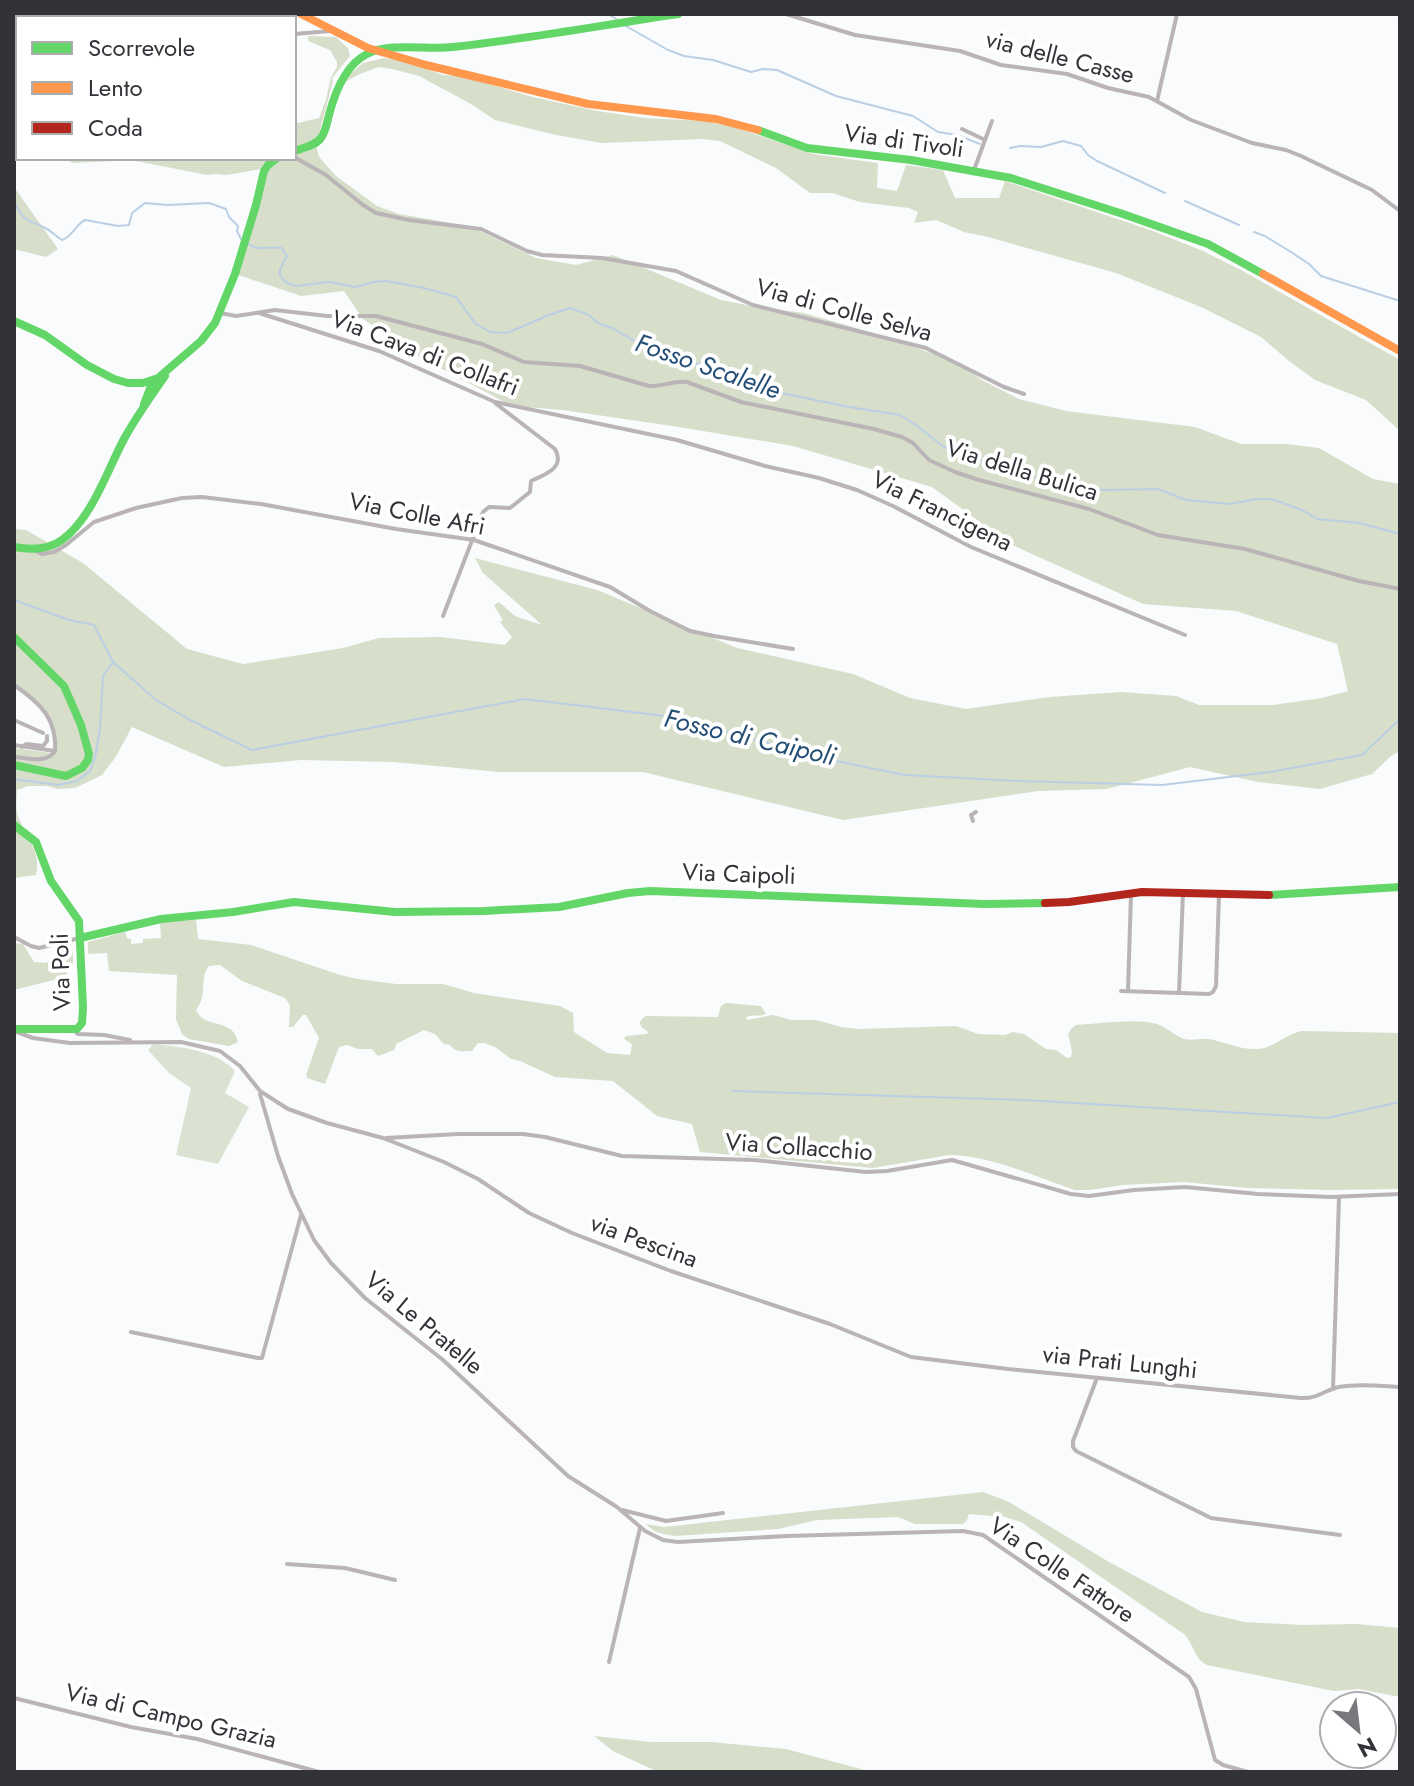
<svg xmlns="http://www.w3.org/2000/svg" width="1414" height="1786" font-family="Jost,sans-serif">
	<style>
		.green { fill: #dce2d1 }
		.forest { fill: #d7deca }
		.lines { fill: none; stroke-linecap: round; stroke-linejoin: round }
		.stream { stroke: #bbcfe4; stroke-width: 2 }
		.street { stroke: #bab4b6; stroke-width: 4 }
		.fast { stroke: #63d668; stroke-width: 8 }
		.slow { stroke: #ff974d; stroke-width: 8 }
		.jam { stroke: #b3261e; stroke-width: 8 }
		.labels { text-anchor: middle; stroke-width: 8; stroke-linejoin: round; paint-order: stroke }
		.street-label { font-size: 24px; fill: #323338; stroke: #fff }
		.water-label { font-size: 26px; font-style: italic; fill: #254e76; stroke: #fff }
	</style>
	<rect width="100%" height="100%" fill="#f9fbfd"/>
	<path class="green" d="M153 1044C180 1047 216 1050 235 1071L225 1093 249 1107 218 1164 176 1155 191 1088 169 1073 148 1050Z"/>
	<g class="forest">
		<path d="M308 36 336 37 348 48 350 56 332 78 333 81 316 145 319 157 336 176 377 206 399 214 469 226 536 258 576 265 613 255 721 300 757 307 804 313 863 330 955 361 982 380 1019 399 1066 411 1195 427 1241 444H1287L1319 448 1373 479 1400 484V751L1391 756 1372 774 1320 789 1258 782 1190 767 1107 789 1038 791 843 820 643 772H500L394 762 301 760 224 767 132 727 115 758 102 775 75 788 58 789 47 786H28L17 790C17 798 15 808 18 816 25 836 42 852 36 875L14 878V748L51 753 55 750 54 730 39 704 14 685V529L26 530 83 563 187 649 243 664 343 648 379 638 441 637 505 645 512 637 500 622 503 620 494 605 499 602 515 616 542 625 483 573 475 558 597 590 737 648 853 674 910 698 966 709 1050 697 1121 692 1176 696 1199 705H1273L1322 698 1348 691 1337 644 1236 611 1143 604 1010 544 932 487 793 446 679 427 563 410 512 406 416 355 363 319 344 291 301 296 235 274 266 168 227 175 216 174 207 175 131 160 73 163 62 158H294V120L298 123 319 118 326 100 331 77 337 67V62L330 50 308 41Z"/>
		<path d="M384 58 405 60 442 75 461 76 533 97 597 111 645 118 705 121 734 127 813 154 878 163 877 188 897 191 906 165 943 170 955 198H999L1005 181 1153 231 1203 251 1241 270 1400 360V431L1366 400 1315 380 1289 361 1261 337 1201 307 1116 273 988 237 964 232 936 220 914 223 918 212 909 208 860 202 832 193H810L776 168 720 141 703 139 602 143 556 135 495 120 471 104 419 76 392 69 378 67 360 74 347 81 343 80 363 63Z"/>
		<path d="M14 187 58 249 46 257 14 249Z"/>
		<path d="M196 920 198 939 251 945 340 975 358 979 396 984H443L474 993 560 1006 573 1013 574 1032 607 1053 630 1055 632 1044 624 1039 626 1036 647 1034 648 1032C640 1027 636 1022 646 1016L718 1017 721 1006 726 1003 761 1006 766 1014C760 1017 753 1014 746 1017L747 1020 773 1015 791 1020H816L841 1027 859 1029 956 1026 978 1034 1005 1035 1013 1032 1024 1034 1046 1049 1056 1050 1067 1058 1071 1057 1072 1051 1068 1034 1072 1028 1076 1025C1099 1024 1136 1018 1157 1024 1167 1027 1175 1036 1184 1039 1192 1041 1201 1038 1209 1039 1225 1042 1241 1050 1257 1049 1273 1049 1285 1034 1302 1031L1400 1033V1189L1329 1190 1248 1188 1184 1182 1123 1185 1090 1190H1075C1037 1177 989 1155 949 1155L873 1168 700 1152 692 1124 657 1116 613 1081 555 1077 520 1061 511 1059 495 1047 484 1043H478L472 1051C464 1051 455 1053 450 1045L444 1044 435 1034 424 1030 396 1044 394 1050 378 1056 372 1049H358L347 1045 339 1047 325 1084 307 1078 306 1075 319 1038 306 1015H303L293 1027H289L290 1005 285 998 242 981 220 965 209 966C198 980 209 993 196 1010 205 1030 233 1017 238 1042L229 1046 189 1039 182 1034 176 1019 177 975 109 971 107 953 88 954V942L125 932 127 938 131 939V944L143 943V939L161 938 160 922Z"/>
		<path d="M14 943 23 944 34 962 46 963 65 948 73 951V963L65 977 14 990Z"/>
		<path d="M983 1492 1009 1502 1109 1562 1202 1612 1244 1622 1302 1625 1356 1624 1400 1628V1697L1359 1689 1334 1691 1207 1665C1194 1659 1194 1644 1184 1634L1021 1522 1005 1517 969 1514 967 1520 963 1524H915L898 1517 817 1520 778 1529 675 1536C663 1534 654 1533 646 1524L664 1527Z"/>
		<path d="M594 1736 651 1742H711L786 1749 872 1772H658L613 1751Z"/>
	</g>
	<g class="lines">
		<g class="stream">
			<path d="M608 14 616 19"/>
			<path d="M626 26 668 50 684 56 713 60 751 72 763 69 777 70 836 96 913 116 938 132 957 135 980 144"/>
			<path d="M1010 148 1020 146 1041 147 1063 141 1081 146 1088 155 1097 161 1165 193"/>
			<path d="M1185 201 1239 225"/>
			<path d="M14 202C26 224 26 218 45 228 52 231 55 236 62 240 73 236 75 225 85 220L118 226 129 225 132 213 145 203 167 205 209 203 226 209 229 217 238 226 237 231 241 239"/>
			<path d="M1254 232 1265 236 1291 252 1309 264 1321 276 1400 301"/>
			<path d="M247 243C258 252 268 246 282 248L287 256 280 269V276L287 283 296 286 329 282 355 287 374 282 386 281 424 288 456 297 476 324 490 332 507 333 549 315 570 308 589 315 598 323 612 328 658 354 746 376 776 392 849 407 900 415 916 425 944 447 1001 468 1049 481 1103 490 1158 489 1186 500 1230 504 1256 499H1272L1302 510 1317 519 1359 523 1400 534"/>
			<path d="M14 600 69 620 94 625 113 662"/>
			<path d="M14 779 58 785 77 781 90 771 95 758 100 729 103 676 113 662 156 700 190 720 252 750 525 699 673 717 826 759 905 775 1019 781 1162 785 1270 772 1362 755 1400 719"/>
			<path d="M732 1091 1024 1100 1327 1118 1400 1102"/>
		</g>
		<g class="street">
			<path d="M182 14 196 18"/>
			<path d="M786 14 855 35 960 51 1001 65 1067 74 1108 88 1149 97 1191 120 1252 143 1286 150 1301 156 1372 190 1400 211"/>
			<path d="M1397 14 1400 15"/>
			<path d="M30 18 32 14"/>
			<path d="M294 34 331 31"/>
			<path d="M14 37 18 38"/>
			<path d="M1157 101 1177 14"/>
			<path d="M962 129 985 140"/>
			<path d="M294 157 326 175 363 205 376 213 409 220 481 229 527 251 542 255 602 258 676 271 753 305 926 348 1004 387 1024 394"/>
			<path d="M974 170 992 121"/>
			<path d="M220 313 236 316 275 310 327 316H376L482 344 524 362 580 366 649 386C662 387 674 380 687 382L741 402 874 429 902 437 913 443 929 460 955 472 979 480 1089 509 1158 535 1245 549 1359 581 1400 589"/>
			<path d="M259 313 379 351 495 402 677 440 765 466 819 478 857 490 893 506 971 547 1185 635"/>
			<path d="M32 549 42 554 54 552 66 545 94 522 136 508 182 498 202 497 261 504 396 529 474 540 610 587 650 611 690 631 714 636 793 649"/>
			<path d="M443 616 483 512 489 507 510 508 530 492 531 481C544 475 566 468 555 449L495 403"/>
			<path d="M14 685C39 702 57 718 55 751"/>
			<path d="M14 720 43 733"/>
			<path d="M14 745 55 751"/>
			<path d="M22 747 26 744 43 746 47 741V736"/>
			<path d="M14 757C28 758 47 764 55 751"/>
			<path d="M973 821 971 815 976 812"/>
			<path d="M14 937 31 946 39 948 80 938"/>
			<path d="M1121 991 1209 994 1213 992 1216 986 1219 894"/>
			<path d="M1128 991 1131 894"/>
			<path d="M1179 993 1183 893"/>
			<path d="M74 1030 78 1034 104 1035 130 1040"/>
			<path d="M14 1031 33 1038 70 1043 181 1042 220 1051 240 1066 260 1091 288 1109 327 1123 383 1138 444 1162 478 1179 529 1213 572 1233 671 1271 830 1324 911 1357 1008 1369 1301 1398C1318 1399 1324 1390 1339 1387 1359 1383 1381 1386 1400 1387"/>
			<path d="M260 1094 278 1156 292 1194 314 1240 331 1263 365 1298 443 1360 568 1476 617 1507 645 1531 663 1540 678 1542 787 1536 963 1531 983 1535 1189 1677 1196 1689 1215 1760 1223 1765 1248 1772"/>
			<path d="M386 1138 458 1134H523L545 1137 622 1156 754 1160 866 1172 887 1171 952 1160 1071 1194 1089 1196 1134 1190 1185 1187 1258 1194 1331 1197 1400 1194"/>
			<path d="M131 1332 258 1358H262L301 1215"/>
			<path d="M1097 1378 1073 1441V1447L1076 1451 1211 1518 1340 1535"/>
			<path d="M1333 1389 1339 1197"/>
			<path d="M622 1510 666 1521 723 1513"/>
			<path d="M287 1564 345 1568 395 1580"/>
			<path d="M609 1662 640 1528"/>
			<path d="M14 1698 131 1727 197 1739 319 1772"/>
		</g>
		<g class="fast">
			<path d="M758 130 807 148 911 160 1011 178 1123 214 1208 244 1263 274"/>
			<path d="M294 151C303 148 315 146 321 138 326 131 327 122 329 115 335 92 345 65 367 54 390 42 427 50 453 47 528 39 603 25 678 14"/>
			<path d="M14 321 45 335 87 365 114 379 128 383H143L158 378 201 341 215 323 235 274 256 205 264 171 268 165 277 158"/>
			<path d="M144 404 153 381"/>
			<path d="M14 547C30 550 48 550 62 540 92 518 107 471 124 439 136 417 151 396 165 376"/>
			<path d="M14 637 64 686 81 725 89 754 88 760 82 768 66 776 14 765"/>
			<path d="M14 825 36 842 51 881 79 921 83 1008 82 1023 77 1029H14"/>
			<path d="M1269 895 1400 887"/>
			<path d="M80 938 161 919 233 912 294 902 395 912 484 911 559 907 628 893 650 891 984 904 1045 903"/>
		</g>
		<g class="slow">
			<path d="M301 14 368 48 426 65 588 104 716 119 758 130"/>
			<path d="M1263 274 1400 351"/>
		</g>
		<path class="jam" d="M1045 903 1069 902 1142 892 1269 895"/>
	</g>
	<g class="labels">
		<g class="street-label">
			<text transform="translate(1060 57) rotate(14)" y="8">via delle Casse</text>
			<text transform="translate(904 141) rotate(8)" y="8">Via di Tivoli</text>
			<text transform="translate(844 310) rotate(15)" y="8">Via di Colle Selva</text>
			<text transform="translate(425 353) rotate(21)" y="8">Via Cava di Collafri</text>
			<text transform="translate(1022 470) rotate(17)" y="8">Via della Bulica</text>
			<text transform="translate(942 511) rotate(26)" y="8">Via Francigena</text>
			<text transform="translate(417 514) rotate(11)" y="8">Via Colle Afri</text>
			<text transform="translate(739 874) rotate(2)" y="8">Via Caipoli</text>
			<text transform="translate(61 972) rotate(-92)" y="8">Via Poli</text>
			<text transform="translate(799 1147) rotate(4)" y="8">Via Collacchio</text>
			<text transform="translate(644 1241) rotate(20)" y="8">via Pescina</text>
			<text transform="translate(424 1323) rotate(40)" y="8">Via Le Pratelle</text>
			<text transform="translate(1120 1362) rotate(6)" y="8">via Prati Lunghi</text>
			<text transform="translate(1062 1570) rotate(34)" y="8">Via Colle Fattore</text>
			<text transform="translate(171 1716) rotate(13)" y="8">Via di Campo Grazia</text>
		</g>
		<g class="water-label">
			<text transform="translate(708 366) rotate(19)" y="9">Fosso Scalelle</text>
			<text transform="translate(750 737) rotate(13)" y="9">Fosso di Caipoli</text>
		</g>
	</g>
	<rect width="1414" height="1786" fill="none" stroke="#323338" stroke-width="32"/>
	<rect x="16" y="16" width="280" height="144" fill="#ffffff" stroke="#adadaf" stroke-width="2"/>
	<rect x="32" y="42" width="40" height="12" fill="#63d668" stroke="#adadaf" stroke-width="2"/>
	<text x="88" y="56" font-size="24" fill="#323338">Scorrevole</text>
	<rect x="32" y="82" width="40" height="12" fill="#ff974d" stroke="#adadaf" stroke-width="2"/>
	<text x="88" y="96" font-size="24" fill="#323338">Lento</text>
	<rect x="32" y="122" width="40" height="12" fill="#b3261e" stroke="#adadaf" stroke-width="2"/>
	<text x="88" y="136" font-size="24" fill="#323338">Coda</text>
	<g transform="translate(1358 1730) rotate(152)"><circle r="38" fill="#ffffff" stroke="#adadaf" stroke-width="2"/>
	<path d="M0-6L14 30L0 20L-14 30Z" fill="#78797d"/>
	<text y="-12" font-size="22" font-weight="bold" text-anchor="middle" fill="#323338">N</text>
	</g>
</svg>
